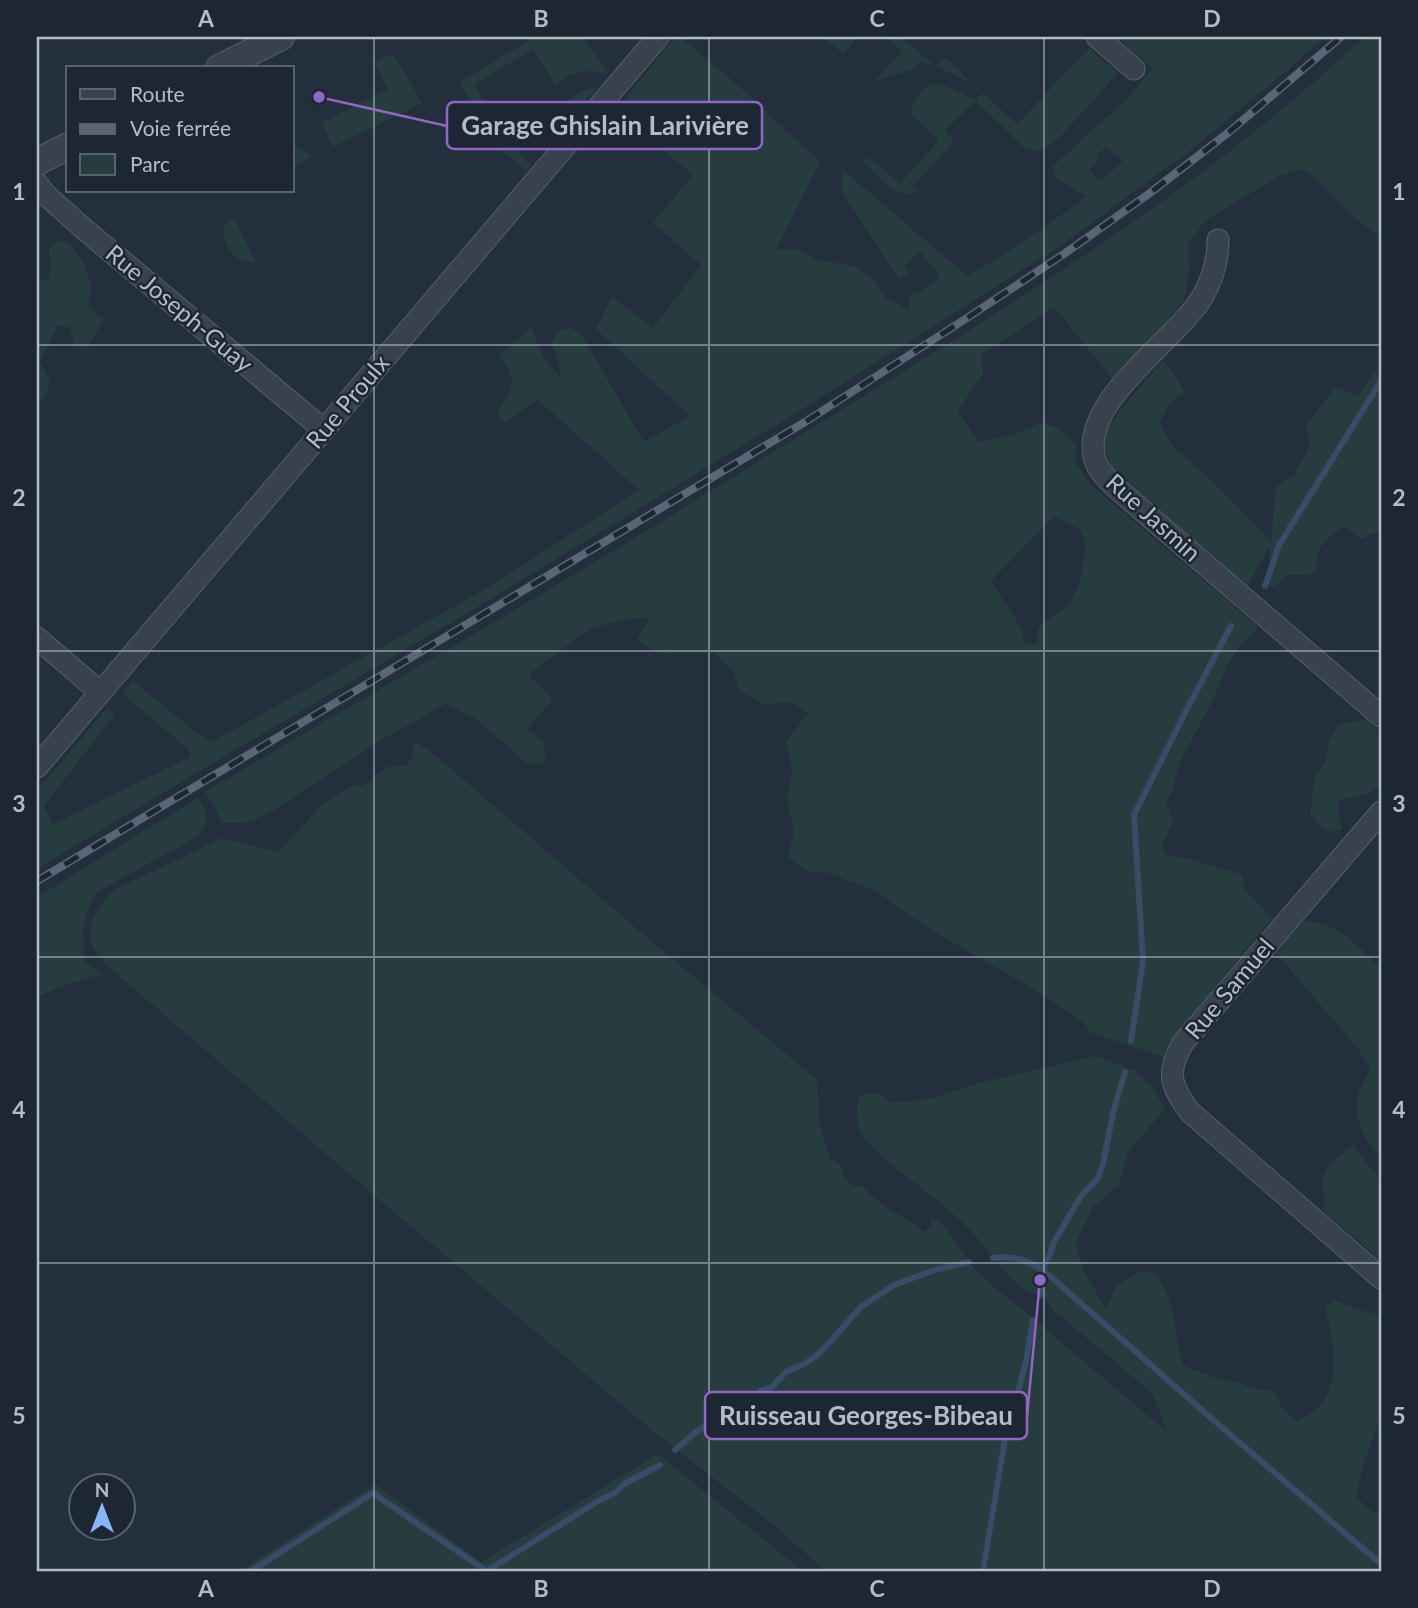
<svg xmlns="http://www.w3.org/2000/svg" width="1418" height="1608" font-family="Lato,sans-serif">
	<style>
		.green { fill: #263c3f; fill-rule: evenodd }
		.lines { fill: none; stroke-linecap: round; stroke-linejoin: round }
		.stream { stroke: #394c67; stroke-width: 6 }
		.minor-casing { stroke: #565f6c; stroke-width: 23 }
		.tertiary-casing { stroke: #565f6c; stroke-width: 28 }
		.minor { stroke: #38414e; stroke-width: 21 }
		.tertiary { stroke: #38414e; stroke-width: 26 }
		.rail-casing { stroke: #5a6575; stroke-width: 8 }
		.rail { stroke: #1d2633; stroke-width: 5; stroke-dasharray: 16; stroke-linecap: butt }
		.grid { fill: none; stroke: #b4bcc9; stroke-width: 2; stroke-opacity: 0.55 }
		.labels { text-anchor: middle; stroke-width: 5; stroke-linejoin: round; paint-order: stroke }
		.street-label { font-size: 24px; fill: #b4bcc9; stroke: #1d2633 }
		.leader { fill: none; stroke: #9266c3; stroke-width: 2.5 }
		.callout-dot { fill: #9266c3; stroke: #1d2633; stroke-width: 2.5 }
		.callout { fill: #1d2633; stroke: #9266c3; stroke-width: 2.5 }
		.callout-label { font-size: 26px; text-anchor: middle; font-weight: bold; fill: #b4bcc9 }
		.neatline { fill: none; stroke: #b4bcc9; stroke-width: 2.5 }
		.grid-label { font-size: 23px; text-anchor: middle; font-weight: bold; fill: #b4bcc9 }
	</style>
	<rect width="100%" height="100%" fill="#242f3e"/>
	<g class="green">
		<path d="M535 37H582L609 73 587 71 571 74 556 86 533 49 474 85 496 123 501 133 531 165 526 171 492 142 460 82Z"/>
		<path d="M675 37H680L733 81 820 162 776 250 797 249 814 259 853 266 873 278 886 298 909 310V295L924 290 940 276 920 252 904 266 910 274 899 279 842 192V169L967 276 995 260 1076 205 1086 196 1056 178 1053 166 1128 98 1152 68 1117 37H1325L1285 72 1187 153 1057 248 799 411 491 599 186 779 37 869V791L107 708 115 714 44 806 53 825 190 757 188 749 122 693 133 681 201 736 212 742 487 588 639 490 538 400 516 414 506 423 500 419 498 411C513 387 519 379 499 355L531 328 544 359 560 377 559 362 551 343 559 330 570 328 581 334 644 442 690 416 596 329 612 297 653 328 701 265 653 223 693 175 615 111ZM1106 147 1123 161 1101 181 1089 170 1098 160 1096 156Z"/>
		<path d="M823 37H858L843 54Z"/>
		<path d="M886 37H901L936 67 945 57 973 84 937 67 920 62 911 70 875 81 902 51Z"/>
		<path d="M1364 37H1381V237L1356 219 1309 173 1299 169 1279 176 1205 221 1188 244 1189 270 1184 299 1166 322 1112 378 1054 307 981 355 983 373 958 411 978 442 1013 435 1043 422 1061 430 1076 445V464L1091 485 1258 627 1240 646 1227 665 1213 700 1180 762 1173 789 1166 802 1173 821 1162 845 1165 855 1190 859 1243 875 1244 889 1272 918 1168 1045 1163 1057 1089 1032 1086 1025 1047 997 923 925 878 892 829 873 808 871 788 857 794 830 787 800 792 771 786 742 808 713C790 700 787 700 765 705L740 691 733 671 713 652 660 654 637 640 649 618 620 620 588 630 528 675 552 699 527 729 544 742 546 763 528 764 475 718 446 704 381 740 268 814 246 823H222L216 809 205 792C345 709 486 628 625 544 696 501 767 456 838 412 1021 299 1207 185 1364 37ZM1054 516 1080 529 1086 545 1081 579 1070 604 1038 628 1037 644 1024 643 1022 629 991 581Z"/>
		<path d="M1089 48 1118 73 1059 138 1036 152 1022 146 976 101 945 130 954 142 912 186 918 192 906 194 892 190 863 161 870 158 900 184 939 140 910 113C925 68 944 84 976 101L983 93 1017 124Z"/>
		<path d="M393 54 422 103 333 147 322 123 388 89 375 62Z"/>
		<path d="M597 87 551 141 546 139 544 134 556 112 581 91Z"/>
		<path d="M292 144 294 145 312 157 292 167Z"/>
		<path d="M234 218 256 262C252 261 248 262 244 261 230 257 223 240 223 227Z"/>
		<path d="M57 241 69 243 83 261 92 290 88 305 104 320 87 348 76 346 69 327 58 325 40 362 50 380 46 396 37 404V280L49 279 51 268 49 249Z"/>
		<path d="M1163 361 1176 376 1184 392 1170 404 1160 422 1170 443 1221 490 1271 542 1276 487 1293 476 1310 446 1306 426 1335 387 1358 396 1381 363V530L1361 539 1345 526 1332 534 1319 549 1315 572 1307 575H1288L1276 586 1269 587 1270 545 1247 587 1137 493 1113 469 1104 450 1107 430 1123 407Z"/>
		<path d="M1367 720 1381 733V784L1368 794 1338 800V811L1342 829 1331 832 1322 828 1310 814 1315 777 1325 762 1329 741 1339 724Z"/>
		<path d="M414 742 429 750 637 929 817 1080 819 1121 830 1159 840 1164 845 1178 853 1186H863C878 1207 905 1215 924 1232L932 1227 931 1217 944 1225 975 1270 998 1291 1021 1308 1167 1432 1152 1393 1051 1308 1044 1296C1016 1291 1005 1271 988 1250 973 1232 956 1215 938 1201 916 1183 891 1167 872 1146 869 1142 863 1138 861 1134 855 1123 857 1108 859 1097 875 1089 879 1093 892 1103L932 1098 979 1083 1096 1056 1135 1071 1152 1087 1165 1109 1127 1153 1119 1185 1093 1207 1076 1243 1082 1268 1106 1309 1117 1285 1140 1271 1156 1274C1160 1282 1166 1290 1169 1299 1176 1321 1176 1343 1183 1365L1218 1379 1236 1382 1252 1388 1274 1391 1281 1406 1296 1422C1302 1419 1310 1415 1315 1410 1344 1383 1333 1341 1325 1308L1334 1300 1359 1310 1381 1315V1418L1364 1462 1356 1497 1373 1512 1381 1511V1571H826L771 1523 653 1431 375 1196 111 969C106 963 101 958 96 952 81 931 97 908 111 892L221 838 278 852 322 805 353 785 363 786 386 767 407 766 413 755Z"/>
		<path d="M198 798C207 813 210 821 200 835L97 892C80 921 83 930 85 962L102 974 57 988 37 997V897Z"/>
		<path d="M1304 921C1311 922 1319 923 1327 925 1348 934 1366 953 1381 969V1156C1365 1143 1352 1116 1358 1095 1361 1086 1367 1077 1370 1068L1356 1046 1276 953Z"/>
		<path d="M1353 1145 1381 1181V1260L1323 1211C1327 1196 1323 1197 1323 1184 1322 1165 1341 1156 1353 1145Z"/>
		<path d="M658 1454 803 1571H239L375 1484 481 1562Z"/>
	</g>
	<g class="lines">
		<g class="stream">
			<path d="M1265 586 1279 545 1381 381"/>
			<path d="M1131 1041 1143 961 1134 815 1186 711 1231 626"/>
			<path d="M993 1258C1012 1255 1025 1260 1042 1269L1211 1418 1381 1564"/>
			<path d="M1040 1295V1280L1042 1269 1049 1257 1054 1242 1081 1196 1098 1178 1103 1164 1113 1113 1125 1072"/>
			<path d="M675 1450C685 1442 694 1431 706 1426 724 1417 731 1424 744 1405L750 1403 760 1391 772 1387 786 1372 806 1363 820 1353 861 1307 894 1285 935 1270 969 1262"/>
			<path d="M251 1571 373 1493 486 1571"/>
			<path d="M487 1571 598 1501 615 1493 624 1484 660 1465"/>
			<path d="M983 1571 1005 1439 1026 1362 1033 1320"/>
		</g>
		<g class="minor-casing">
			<g id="minor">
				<path d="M1097 37 1134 69"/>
				<path d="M37 184 46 195 84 229 324 430"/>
				<path d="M1218 240C1218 261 1213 278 1203 296 1175 342 1083 398 1094 456 1096 468 1106 478 1115 487L1381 716"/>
				<path d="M37 638 100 692"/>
				<path d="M37 767 658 37"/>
				<path d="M1381 812 1183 1043C1166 1072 1170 1085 1190 1112L1381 1278"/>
			</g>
		</g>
		<g class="tertiary-casing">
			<g id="tertiary">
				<path d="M219 68 281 37"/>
				<path d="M37 162 68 146"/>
			</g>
		</g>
		<use href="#minor" class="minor"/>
		<use href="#tertiary" class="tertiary"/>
		<g class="rail-casing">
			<path id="rail" d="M37 881 805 422 970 316 1064 254 1150 193 1229 132 1341 37"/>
		</g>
		<use href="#rail" class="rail"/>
	</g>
	<path class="grid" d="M374 37V1571M709 37V1571M1044 37V1571M37 345H1381M37 651H1381M37 957H1381M37 1263H1381"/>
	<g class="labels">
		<g class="street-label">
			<text transform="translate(179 309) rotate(40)" y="8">Rue Joseph-Guay</text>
			<text transform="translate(348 402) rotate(-50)" y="8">Rue Proulx</text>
			<text transform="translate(1153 518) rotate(42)" y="8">Rue Jasmin</text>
			<text transform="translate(1230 989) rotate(-50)" y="8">Rue Samuel</text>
		</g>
	</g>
	<path class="leader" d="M319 97L447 126M1040 1280L1027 1416"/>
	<g class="callout-dot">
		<circle cx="319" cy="97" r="7"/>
		<circle cx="1040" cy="1280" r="7"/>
	</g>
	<g class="callout">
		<rect x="447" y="102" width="315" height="47" rx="7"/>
		<rect x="705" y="1392" width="322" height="47" rx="7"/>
	</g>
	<g class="callout-label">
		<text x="605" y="135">Garage Ghislain Larivière</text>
		<text x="866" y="1425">Ruisseau Georges-Bibeau</text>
	</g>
	<rect width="1418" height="1608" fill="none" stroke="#1d2633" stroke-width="77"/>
	<rect x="66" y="66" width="228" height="126" fill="#1d2633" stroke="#59626f" stroke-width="2"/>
	<rect x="80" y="89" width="35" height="10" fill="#38414e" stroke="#59626f" stroke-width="2"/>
	<text x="130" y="102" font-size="21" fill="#b4bcc9">Route</text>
	<rect x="80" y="124" width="35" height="10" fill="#5a6575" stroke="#59626f" stroke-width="2"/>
	<text x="130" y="136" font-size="21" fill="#b4bcc9">Voie ferrée</text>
	<rect x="80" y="154" width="35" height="21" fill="#263c3f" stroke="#59626f" stroke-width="2"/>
	<text x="130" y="172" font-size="21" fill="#b4bcc9">Parc</text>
	<g transform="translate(102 1507)"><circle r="33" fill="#1d2633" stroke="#59626f" stroke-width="2"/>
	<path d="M0-5L12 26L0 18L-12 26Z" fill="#8ab4f8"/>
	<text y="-10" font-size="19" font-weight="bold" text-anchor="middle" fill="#b4bcc9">N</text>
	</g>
	<rect x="38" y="38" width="1342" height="1532" class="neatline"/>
	<g class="grid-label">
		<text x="206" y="27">A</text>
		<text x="541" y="27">B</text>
		<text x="877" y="27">C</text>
		<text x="1212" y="27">D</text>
		<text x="19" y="200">1</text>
		<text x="1399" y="200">1</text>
		<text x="19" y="506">2</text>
		<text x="1399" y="506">2</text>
		<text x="19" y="812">3</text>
		<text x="1399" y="812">3</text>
		<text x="19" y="1118">4</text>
		<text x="1399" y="1118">4</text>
		<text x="19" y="1424">5</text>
		<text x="1399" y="1424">5</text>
		<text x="206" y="1597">A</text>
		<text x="541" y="1597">B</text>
		<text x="877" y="1597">C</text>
		<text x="1212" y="1597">D</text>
	</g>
</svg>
